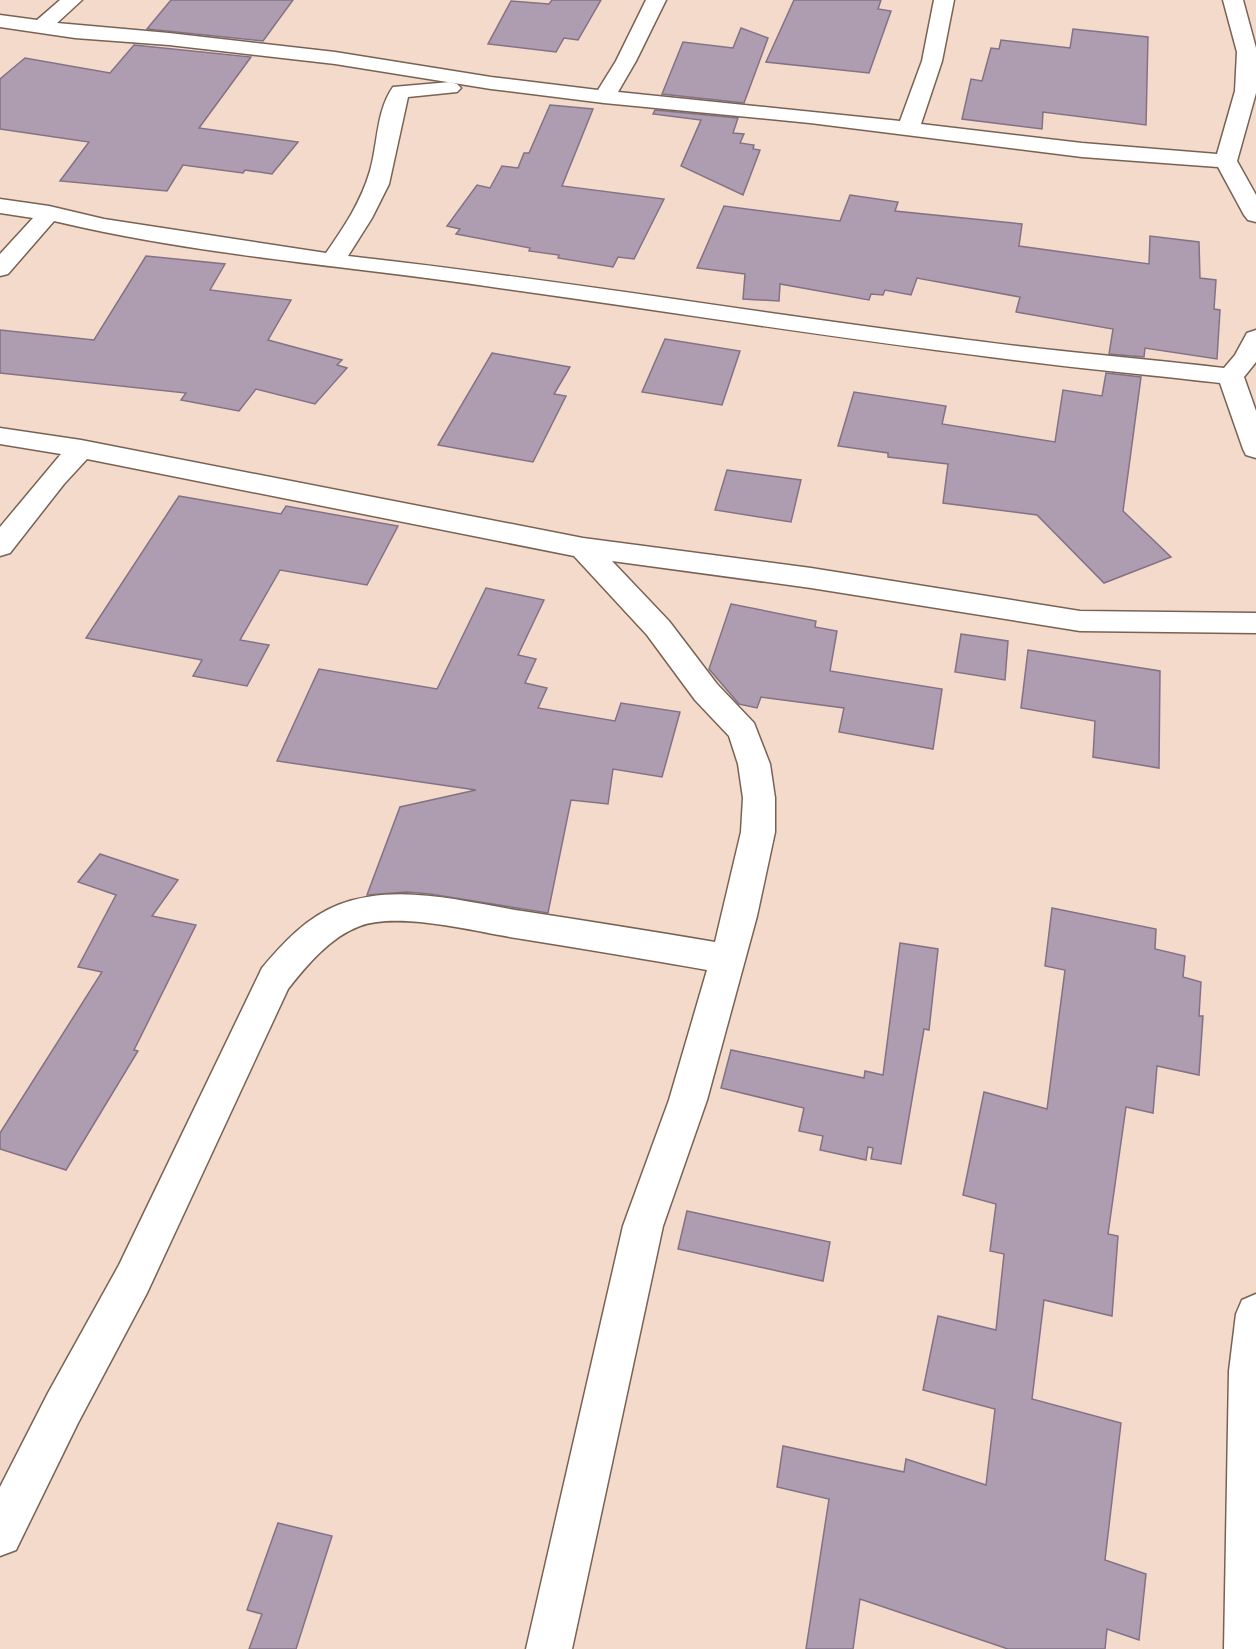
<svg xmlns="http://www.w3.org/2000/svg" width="1256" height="1649" font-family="'PT Serif',serif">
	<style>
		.building { fill: #ae9db1; stroke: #837286; stroke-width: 1.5 }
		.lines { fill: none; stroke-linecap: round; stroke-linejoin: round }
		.minor-casing { stroke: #786254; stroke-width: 3 }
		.minor { fill: #fff; fill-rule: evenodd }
	</style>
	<rect width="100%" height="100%" fill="#f3daca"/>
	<g class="building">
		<path d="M171 0H293L263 41 147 29Z"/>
		<path d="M552 0H601L578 40 564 38 556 52 488 44 511 1 549 4Z"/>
		<path d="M794 0H881L878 9 891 11 869 73 766 62Z"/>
		<path d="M741 28 768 38 744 103 662 94 683 42 733 48Z"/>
		<path d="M1073 29 1148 37 1146 125 1043 112 1042 129 962 119 971 79 982 81 991 48 999 49 1001 40 1070 48Z"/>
		<path d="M134 45 251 57 199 128 298 142 272 174 245 170 243 173 183 165 167 191 60 181 89 142 0 129V79L25 58 110 73Z"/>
		<path d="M550 105 593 109 562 186 664 199 634 259 618 257 613 267 558 258 559 255 529 251 530 248 456 234 460 229 447 226 477 185 490 188 502 166 518 168 524 153H529Z"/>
		<path d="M655 110 738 118 733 133 744 134 740 143 754 145 753 149 760 150 743 195 681 166 701 120 653 114Z"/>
		<path d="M850 195 898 202 895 211 1022 224 1019 246 1149 264 1150 236 1199 242 1200 278 1216 280 1214 309 1220 310 1217 359 1145 348 1144 357 1109 354 1113 329 1016 312 1020 297 917 278 911 295 885 290 883 295 871 294 869 300 780 284 779 301 743 299 745 274 697 268 724 206 840 221Z"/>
		<path d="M146 256 225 264 210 290 291 300 268 340 342 360 337 365 347 368 315 404 256 389 239 411 181 400 186 393 0 373V330L94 340Z"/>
		<path d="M665 339 740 351 722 405 642 392Z"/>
		<path d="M492 353 570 367 554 394 566 396 533 462 438 445Z"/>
		<path d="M1106 373 1141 377 1123 511 1171 557 1104 583 1037 515 943 503 948 464 888 457V453L838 446 854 392 946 406 942 424 1055 442 1063 390 1102 396Z"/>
		<path d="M727 470 801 480 791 522 715 510Z"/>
		<path d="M179 496 281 514 286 506 398 526 367 585 280 570 240 640 269 645 247 686 193 676 202 660 86 638Z"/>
		<path d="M486 588 544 600 518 655 536 659 525 683 547 688 538 708 615 721 621 703 680 712 662 777 613 769 608 804 571 800 548 913 430 894 407 892 367 895 400 807 476 790 277 761 319 669 437 689Z"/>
		<path d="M731 604 816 621 815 627 837 631 830 671 942 689 933 749 839 732 844 708 761 697 757 708 739 704 709 669Z"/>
		<path d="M961 634 1008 641 1005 680 955 672Z"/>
		<path d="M1028 650 1160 671 1159 768 1093 757 1095 721 1021 708Z"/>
		<path d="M100 854 178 880 152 916 196 925 134 1050 138 1051 66 1170 0 1149V1133L102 972 78 967 116 895 78 882Z"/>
		<path d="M1052 908 1156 929 1155 949 1185 956 1183 977 1201 982 1199 1016H1203L1199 1075 1157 1066 1153 1113 1126 1107 1108 1234 1118 1236 1112 1316 1044 1300 1032 1399 1121 1423 1105 1560 1146 1574 1139 1640 1107 1629 1105 1649H1008L860 1599 853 1649H806L829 1499 777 1487 783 1446 904 1472 906 1459 986 1485 995 1409 923 1390 938 1316 996 1330 1004 1254 990 1251 996 1204 963 1195 984 1092 1047 1109 1065 970 1045 966Z"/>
		<path d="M900 943 938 949 929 1030 924 1029 901 1164 871 1159 873 1148 868 1147 866 1160 820 1150 823 1136 799 1131 804 1108 721 1088 731 1050 864 1078 865 1071 883 1075Z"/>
		<path d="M687 1211 830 1242 823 1281 678 1249Z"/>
		<path d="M278 1523 332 1536 296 1649H249L262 1614 247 1610Z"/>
	</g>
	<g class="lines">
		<g class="minor-casing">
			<g id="minor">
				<path d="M60 0H82L57 23 169 33 335 52 491 77 598 90 616 61 646 0H666L636 61 618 92 900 121 922 61 934 0H954L942 61 921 124 1082 143 1217 154 1235 91 1237 52 1223 0H1243L1256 48V93L1237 161 1256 195V222L1248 220 1244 215 1218 167 1082 157 810 123 604 103 491 89 335 64 169 45 75 38 0 27V15L37 20Z"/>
				<path d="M450 82 457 84 461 88 457 92 408 97 389 184 372 218 348 256C571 281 793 319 1017 346 1086 354 1155 360 1224 368L1235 355 1247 333 1256 330V362L1244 377 1256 411V458L1246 455 1243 449 1220 383C1152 375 1083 369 1014 360 842 339 671 312 499 288 351 266 200 256 54 221L8 274 0 276V254L33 218 0 213V199L49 206 104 219 326 253C344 227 361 202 370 171 378 144 376 111 393 87Z"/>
				<path d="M0 428 81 440 583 538 811 568 1080 611 1256 613V633L1080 631 811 588 612 561 669 621 717 684 754 723 770 764 775 798V832L757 916 707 1100 663 1226 572 1649H526L623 1226 669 1100 707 970C646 959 584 949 522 939 480 933 400 911 360 926 330 937 307 965 288 989L147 1293 78 1423 16 1550 0 1556V1487L48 1393 119 1265 262 968C283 943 307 917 338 905 397 882 463 902 522 911 587 921 651 931 715 942L741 832 743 798 738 764 729 736 695 700 647 635 574 556 87 459 64 484 10 553 0 556V527L61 454 0 444Z"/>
				<path d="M1256 1294V1649H1224L1229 1371 1236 1314 1242 1300Z"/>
			</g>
		</g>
		<use href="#minor" class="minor"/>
	</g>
</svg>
